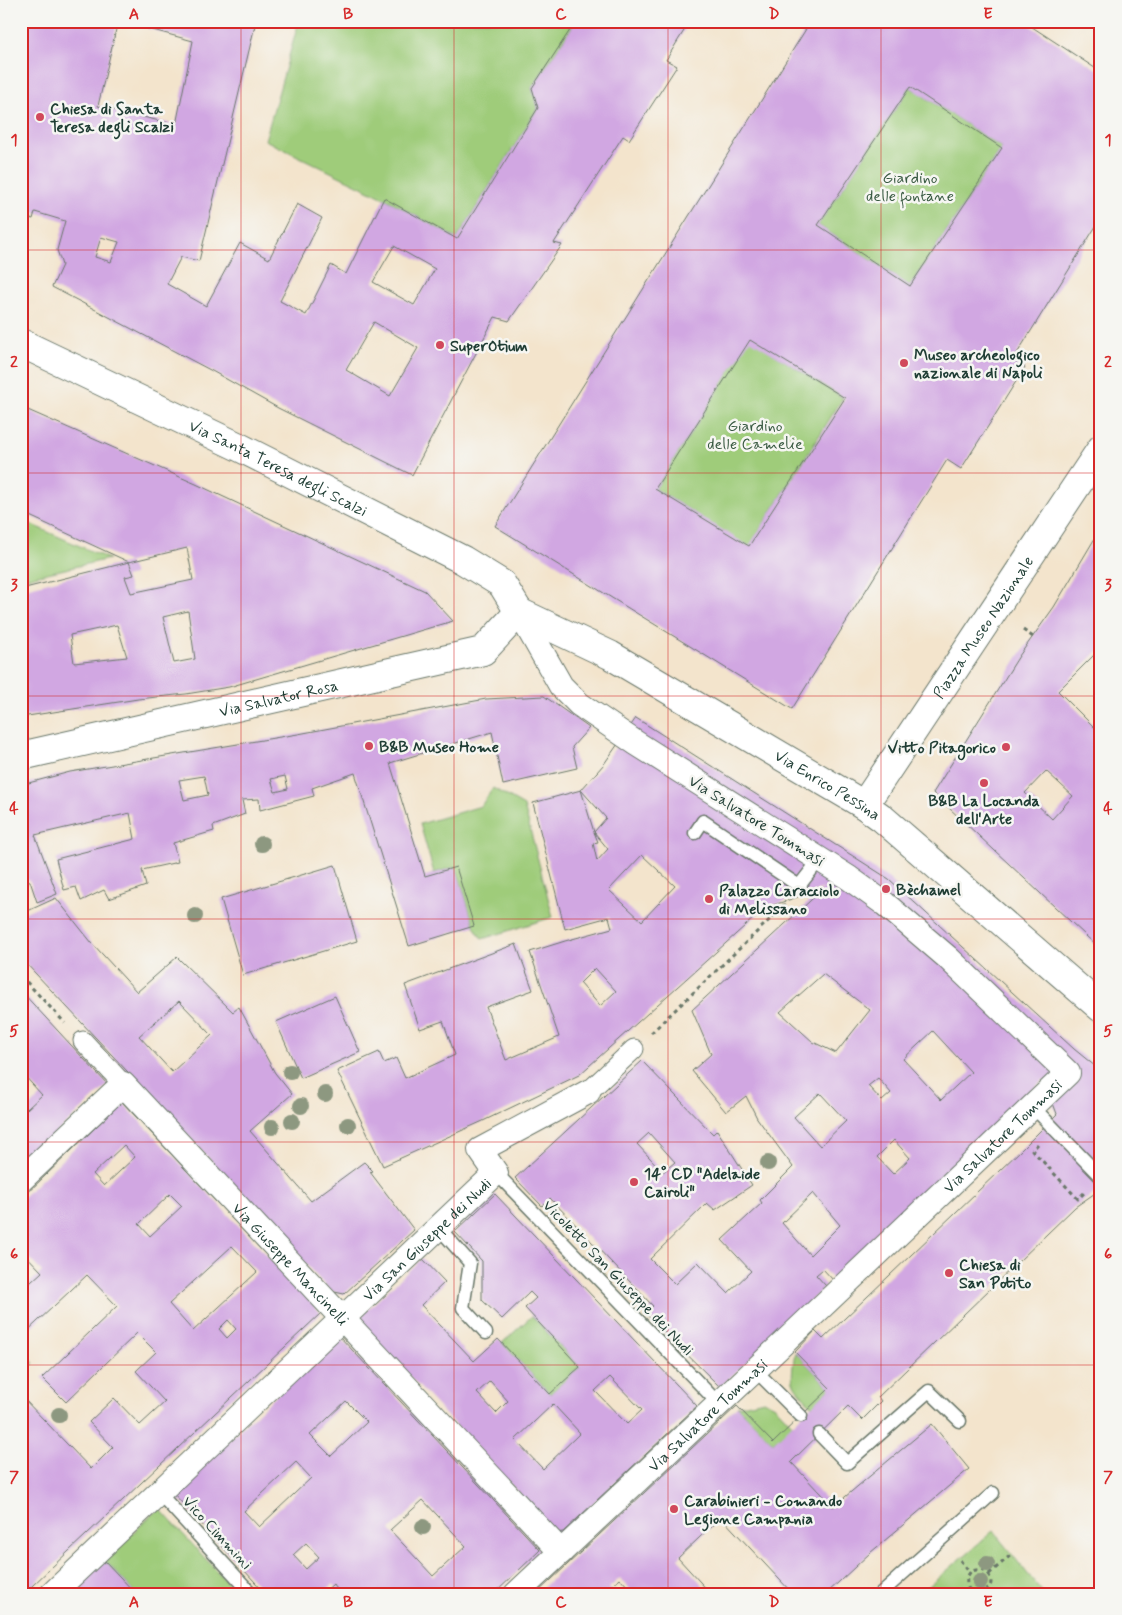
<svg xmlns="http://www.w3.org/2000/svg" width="1122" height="1615" font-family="Mynerve,sans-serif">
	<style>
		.green { fill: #9fcc7a; stroke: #5f8457 }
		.building { fill: #d1a7e2; fill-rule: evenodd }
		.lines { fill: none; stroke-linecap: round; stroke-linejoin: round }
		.service-casing { stroke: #697769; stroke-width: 15 }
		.pedestrian-casing { stroke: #697769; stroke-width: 21 }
		.minor-casing { stroke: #697769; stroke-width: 26 }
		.primary-casing { stroke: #697769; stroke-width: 30 }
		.path { stroke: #697769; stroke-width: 3; stroke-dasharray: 4 4; stroke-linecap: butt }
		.service { stroke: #fff; stroke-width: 12 }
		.pedestrian { stroke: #fff; stroke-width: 19 }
		.minor { stroke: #fff; stroke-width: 24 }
		.primary { stroke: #fff; stroke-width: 28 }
		.tree { fill: #8d9880 }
		.grid { fill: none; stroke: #d62828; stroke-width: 1; stroke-opacity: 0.55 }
		.poi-dot { fill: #d1495b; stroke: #f6f6f2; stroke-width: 2 }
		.labels { text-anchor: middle; stroke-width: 5; stroke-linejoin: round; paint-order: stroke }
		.poi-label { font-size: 16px; font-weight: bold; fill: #1f3d34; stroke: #f6f6f2; text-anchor: start }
		.park-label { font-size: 16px; fill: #395a42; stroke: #f6f6f2 }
		.street-label { font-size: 16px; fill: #1f3d34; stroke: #f6f6f2 }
		.neatline { fill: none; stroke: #d62828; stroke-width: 2 }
		.grid-label { font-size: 16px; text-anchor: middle; font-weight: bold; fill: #d62828 }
	</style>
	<rect width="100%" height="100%" fill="#f6f6f2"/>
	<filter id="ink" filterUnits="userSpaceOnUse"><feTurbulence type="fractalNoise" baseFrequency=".02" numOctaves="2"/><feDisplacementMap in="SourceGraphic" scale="10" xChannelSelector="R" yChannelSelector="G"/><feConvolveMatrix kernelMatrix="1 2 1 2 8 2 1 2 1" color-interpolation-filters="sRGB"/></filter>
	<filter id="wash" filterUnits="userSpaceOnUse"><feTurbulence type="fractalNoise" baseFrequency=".0096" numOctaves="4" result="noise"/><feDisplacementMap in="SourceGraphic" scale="20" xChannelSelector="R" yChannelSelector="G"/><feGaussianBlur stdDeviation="1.12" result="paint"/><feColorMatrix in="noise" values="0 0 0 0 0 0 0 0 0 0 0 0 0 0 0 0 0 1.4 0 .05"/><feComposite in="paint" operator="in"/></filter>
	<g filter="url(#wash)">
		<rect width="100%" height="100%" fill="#f3e4cc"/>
		<g class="green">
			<path d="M299 21H576L532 88 538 108 457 239 384 198 265 140Z"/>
			<path d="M910 87 1002 148 910 286 818 225Z"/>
			<path d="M750 339 843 398 749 547 655 489Z"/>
			<path d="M21 520 109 559 21 579Z"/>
			<path d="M493 788 524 806 553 917 482 939 474 926 456 867 434 873 420 824 481 806Z"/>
			<path d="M532 1316 580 1367 550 1394 502 1343Z"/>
			<path d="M21 1350 34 1363 21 1376Z"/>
			<path d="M795 1352 830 1388 812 1406C790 1382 790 1385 795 1352Z"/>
			<path d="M764 1400 775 1406 793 1425 773 1443 737 1406Z"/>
			<path d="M159 1508 238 1594H136L104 1560Z"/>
			<path d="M993 1531 1044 1594H924L922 1592Z"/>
		</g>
		<g id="blocks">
			<g class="building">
				<path d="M21 21H118L98 106 176 125 193 41 120 21H256L199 261 181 257 167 284 206 306 240 243 269 259 297 204 322 218 280 301 306 315 331 265 346 274 384 198 457 239 538 108 532 88 576 21H690L666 60 677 66 629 140 623 136 554 243 562 245 509 321 495 317 412 475 278 408 212 371 52 287 62 265 57 250 65 221 35 212 33 219 21 216ZM101 237 119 242 111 262 95 257ZM394 246 435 269 414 305 373 282ZM374 322 418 348 390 396 346 370Z"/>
				<path d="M811 21H1023L1101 72V218L1013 360 1025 367 992 420 961 469 947 460 792 709 495 526ZM910 87 1002 148 910 286 818 225ZM750 340 845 398 749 546 655 489Z"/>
				<path d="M21 407 196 484 425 591 453 621 229 687 186 694 138 699 21 717V684L24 683 21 669V589L129 562 21 512ZM187 548 193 580 131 593 125 577 134 575 129 562ZM188 611 195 659 174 663 163 617ZM117 625 127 657 74 663 70 635Z"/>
				<path d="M1101 528V648L1058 691 1101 734V950L933 793 1019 656 1054 607ZM1046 771 1073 796 1052 819 1025 793Z"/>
				<path d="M544 696 589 728 572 747 577 768 503 785 492 732 390 763 425 876 456 867 474 926 409 946 355 773 312 788 314 796 260 810 259 799 242 800 245 814 213 826 214 831 173 843 178 862 142 870 146 886 109 899 104 890 81 901 76 887 64 890 56 859 135 839 130 813 35 835 57 894 37 902 30 881 21 877V785L70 772 298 734 486 699ZM204 776 208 795 184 800 179 780ZM285 776 288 789 275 792 271 779Z"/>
				<path d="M636 718 889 879 1074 1049 1101 1071V1189L1075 1207 878 1397 881 1401 862 1420 848 1406 791 1462 833 1507 932 1424 969 1469 870 1553 826 1594H793L721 1517 678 1558 711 1594H625L630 1589 620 1578 609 1588 614 1594H536L737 1406 773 1443 830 1388 795 1352 815 1331 823 1339 1021 1150 1057 1114 1044 1079 833 1280 823 1269 816 1275 826 1286 720 1387 645 1313 653 1306 550 1198 542 1206 515 1178 642 1061 713 1134 717 1130 752 1185 715 1210 707 1203 650 1259 675 1284 698 1262 728 1293 751 1271 722 1240 762 1203 760 1200 793 1167 757 1118 746 1096 726 1112 692 1071 711 1054 692 1010 824 888 765 908 579 1075 483 1121 383 1166 337 1071 379 1052 384 1063 396 1058 405 1078 455 1055 443 1021 420 1029 405 985 516 944 533 990 486 1007 506 1060 559 1037 530 952 565 941 612 928 609 917 565 929 533 803 581 790 594 832 606 818 581 790 604 764ZM594 832 608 849 597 861 593 843 598 842ZM642 855 675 886 642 921 609 890ZM595 968 616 991 600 1006 580 983ZM823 974 870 1010 836 1053 813 1042 780 1012ZM933 1031 971 1072 941 1100 903 1059ZM878 1078 891 1093 882 1101 868 1086ZM820 1093 846 1121 820 1146 794 1117ZM649 1133 675 1162 663 1172 637 1144ZM894 1140 910 1158 893 1174 877 1157ZM813 1193 840 1225 810 1255 782 1223Z"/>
				<path d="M335 865 357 941 243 975 221 899Z"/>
				<path d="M56 898 92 943 137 992 177 957 233 1012 239 1007 275 1073 292 1094 250 1131 311 1201 364 1162 373 1171 370 1172 414 1230 344 1294 330 1291 248 1200 21 958V914ZM179 1001 212 1035 172 1072 139 1036Z"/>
				<path d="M21 991 108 1085 21 1165V1103L27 1109 42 1095 22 1073 21 1074Z"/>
				<path d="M335 996 360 1052 301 1078 276 1022Z"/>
				<path d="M122 1102 321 1313 33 1585 25 1594H21V1398L22 1397 91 1469 113 1447 89 1422 114 1398 140 1425 165 1402 136 1371 156 1352 137 1333 66 1402 42 1378 117 1306 87 1275 21 1337V1291L42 1272 21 1250V1199ZM124 1145 135 1157 104 1186 93 1174ZM170 1194 182 1206 150 1236 139 1224ZM232 1246 257 1272 193 1331 169 1304ZM228 1320 236 1329 227 1338 219 1329Z"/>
				<path d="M495 1194 697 1406 563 1532 556 1533 357 1320 422 1258 445 1282 421 1305 474 1361 498 1339 550 1394 572 1374 580 1367 525 1308 536 1298 530 1292 502 1319 482 1300V1261L455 1232ZM610 1377 642 1410 627 1424 595 1391ZM490 1381 508 1401 496 1413 477 1393ZM553 1404 580 1433 543 1469 515 1440Z"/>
				<path d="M339 1336 540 1550 494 1594H341L333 1584 322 1594H266L173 1493ZM346 1401 367 1422 331 1456 310 1435ZM296 1462 311 1478 259 1527 244 1511ZM423 1500 466 1546 433 1576 390 1530ZM306 1543 319 1557 306 1569 293 1555Z"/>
				<path d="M104 1560 136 1594H68Z"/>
			</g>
		</g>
	</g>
	<g filter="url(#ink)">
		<use href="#blocks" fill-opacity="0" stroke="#697769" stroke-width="1"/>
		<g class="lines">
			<g class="service-casing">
				<g id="service">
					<path d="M695 833 703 821 799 886 820 859"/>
					<path d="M1033 1107 1101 1177"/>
					<path d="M496 1173 719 1404"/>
					<path d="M439 1228 470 1263 463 1308 486 1333"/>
					<path d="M755 1370 801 1416"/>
					<path d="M819 1434 847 1463 929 1391 960 1421"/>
					<path d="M159 1493 252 1594"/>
					<path d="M880 1594 993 1493"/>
				</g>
			</g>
			<g class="pedestrian-casing">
				<g id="pedestrian">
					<path d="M83 1041 123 1084"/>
					<path d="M588 1092 634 1049"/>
				</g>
			</g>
			<g class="minor-casing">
				<g id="minor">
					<path id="s1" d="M21 1180 123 1084 561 1552"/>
					<path id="s2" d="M52 1594 496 1173 480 1150 588 1092"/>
					<path id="s3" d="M516 1594 755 1370 1068 1073 947 957 885 904 849 878 636 743 579 704 561 686 519 612"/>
				</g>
			</g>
			<g class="primary-casing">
				<g id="primary">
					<path id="s4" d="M21 343 239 447 463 560 502 584 519 612"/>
					<path id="s5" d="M519 612 610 655 864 805 882 818 1101 1008"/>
					<path id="s6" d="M21 756 483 651 519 612"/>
					<path id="s7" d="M864 805 1101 449"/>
				</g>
			</g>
			<g class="path">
				<path d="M1023 630 1033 637"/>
				<path d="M21 976 65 1023"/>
				<path d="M651 1033 784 906 783 904"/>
				<path d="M1038 1144 1032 1150 1078 1199 1086 1191"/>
				<path d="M960 1560 970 1573"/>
				<path d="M989 1574 1012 1554"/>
				<path d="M977 1594C968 1592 966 1586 967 1577L971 1571 981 1569C995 1576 994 1589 980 1594"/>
			</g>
			<use href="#service" class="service"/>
			<use href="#pedestrian" class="pedestrian"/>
			<use href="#minor" class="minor"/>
			<use href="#primary" class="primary"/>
		</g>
		<g class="tree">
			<circle cx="262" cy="844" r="8"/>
			<circle cx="195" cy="916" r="8"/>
			<circle cx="290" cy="1072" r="8"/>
			<circle cx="325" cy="1094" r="8"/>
			<circle cx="301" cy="1106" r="8"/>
			<circle cx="292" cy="1121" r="8"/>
			<circle cx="348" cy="1125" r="8"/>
			<circle cx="272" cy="1127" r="8"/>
			<circle cx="768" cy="1163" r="8"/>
			<circle cx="59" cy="1415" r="8"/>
			<circle cx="423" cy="1527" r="8"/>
			<circle cx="987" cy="1564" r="8"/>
			<circle cx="980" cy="1582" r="8"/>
		</g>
	</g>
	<path class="grid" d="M241 21V1594M454 21V1594M668 21V1594M881 21V1594M21 250H1101M21 473H1101M21 696H1101M21 919H1101M21 1142H1101M21 1365H1101"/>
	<g class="poi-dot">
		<circle cx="40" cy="117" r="5"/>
		<circle cx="440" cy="345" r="5"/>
		<circle cx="904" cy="363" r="5"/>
		<circle cx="369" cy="746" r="5"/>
		<circle cx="1006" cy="747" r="5"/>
		<circle cx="984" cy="783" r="5"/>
		<circle cx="886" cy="889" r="5"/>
		<circle cx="709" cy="899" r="5"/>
		<circle cx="634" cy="1182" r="5"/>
		<circle cx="949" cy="1273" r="5"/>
		<circle cx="674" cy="1509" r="5"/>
	</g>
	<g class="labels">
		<g class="poi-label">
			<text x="50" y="114">Chiesa di Santa<tspan x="50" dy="18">Teresa degli Scalzi</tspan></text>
			<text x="450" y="351">SuperOtium</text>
			<text x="914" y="360">Museo archeologico<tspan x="914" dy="18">nazionale di Napoli</tspan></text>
			<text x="379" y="752">B&amp;B Museo Home</text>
			<text x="996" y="753" text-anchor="end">Vitto Pitagorico</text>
			<text x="984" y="806" text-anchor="middle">B&amp;B La Locanda<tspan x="984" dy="18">dell'Arte</tspan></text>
			<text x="896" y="895">Bèchamel</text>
			<text x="719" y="896">Palazzo Caracciolo<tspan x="719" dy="18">di Melissano</tspan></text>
			<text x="644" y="1179">14° CD "Adelaide<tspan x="644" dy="18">Cairoli"</tspan></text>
			<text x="959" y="1270">Chiesa di<tspan x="959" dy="18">San Potito</tspan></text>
			<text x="684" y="1506">Carabinieri - Comando<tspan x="684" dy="18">Legione Campania</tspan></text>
		</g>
		<g class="park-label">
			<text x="910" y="183">Giardino<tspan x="910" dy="18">delle fontane</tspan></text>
			<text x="755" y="431">Giardino<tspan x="755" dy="18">delle Camelie</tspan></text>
		</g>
		<g class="street-label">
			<text dy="6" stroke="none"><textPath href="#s4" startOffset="286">Via Santa Teresa degli Scalzi</textPath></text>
			<text dy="6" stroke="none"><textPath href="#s7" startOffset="214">Piazza Museo Nazionale</textPath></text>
			<text dy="6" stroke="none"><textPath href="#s6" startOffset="264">Via Salvator Rosa</textPath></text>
			<text dy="6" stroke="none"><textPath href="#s5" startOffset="354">Via Enrico Pessina</textPath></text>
			<text transform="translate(757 820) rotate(32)" y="6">Via Salvatore Tommasi</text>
			<text dy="6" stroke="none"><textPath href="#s3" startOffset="668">Via Salvatore Tommasi</textPath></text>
			<text dy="6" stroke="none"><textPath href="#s2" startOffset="516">Via San Giuseppe dei Nudi</textPath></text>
			<text dy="6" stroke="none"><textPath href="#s1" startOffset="386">Via Giuseppe Mancinelli</textPath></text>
			<text transform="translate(619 1277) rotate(46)" y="6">Vicoletto San Giuseppe dei Nudi</text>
			<text dy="6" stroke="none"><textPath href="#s3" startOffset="262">Via Salvatore Tommasi</textPath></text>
			<text transform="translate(218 1532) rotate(47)" y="6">Vico Cimmini</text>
		</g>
	</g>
	<rect width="1122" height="1615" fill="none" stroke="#f6f6f2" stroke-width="55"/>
	<rect x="28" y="28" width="1066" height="1560" class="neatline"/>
	<g class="grid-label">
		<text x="134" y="19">A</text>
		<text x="348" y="19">B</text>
		<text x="561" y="19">C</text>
		<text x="774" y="19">D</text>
		<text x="988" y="19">E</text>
		<text x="14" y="145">1</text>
		<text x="1108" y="145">1</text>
		<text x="14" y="367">2</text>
		<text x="1108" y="367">2</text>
		<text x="14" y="590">3</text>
		<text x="1108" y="590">3</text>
		<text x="14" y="813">4</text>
		<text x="1108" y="813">4</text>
		<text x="14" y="1036">5</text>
		<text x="1108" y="1036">5</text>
		<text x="14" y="1259">6</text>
		<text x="1108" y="1259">6</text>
		<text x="14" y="1482">7</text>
		<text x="1108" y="1482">7</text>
		<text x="134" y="1607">A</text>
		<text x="348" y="1607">B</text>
		<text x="561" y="1607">C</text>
		<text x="774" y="1607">D</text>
		<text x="988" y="1607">E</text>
	</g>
</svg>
